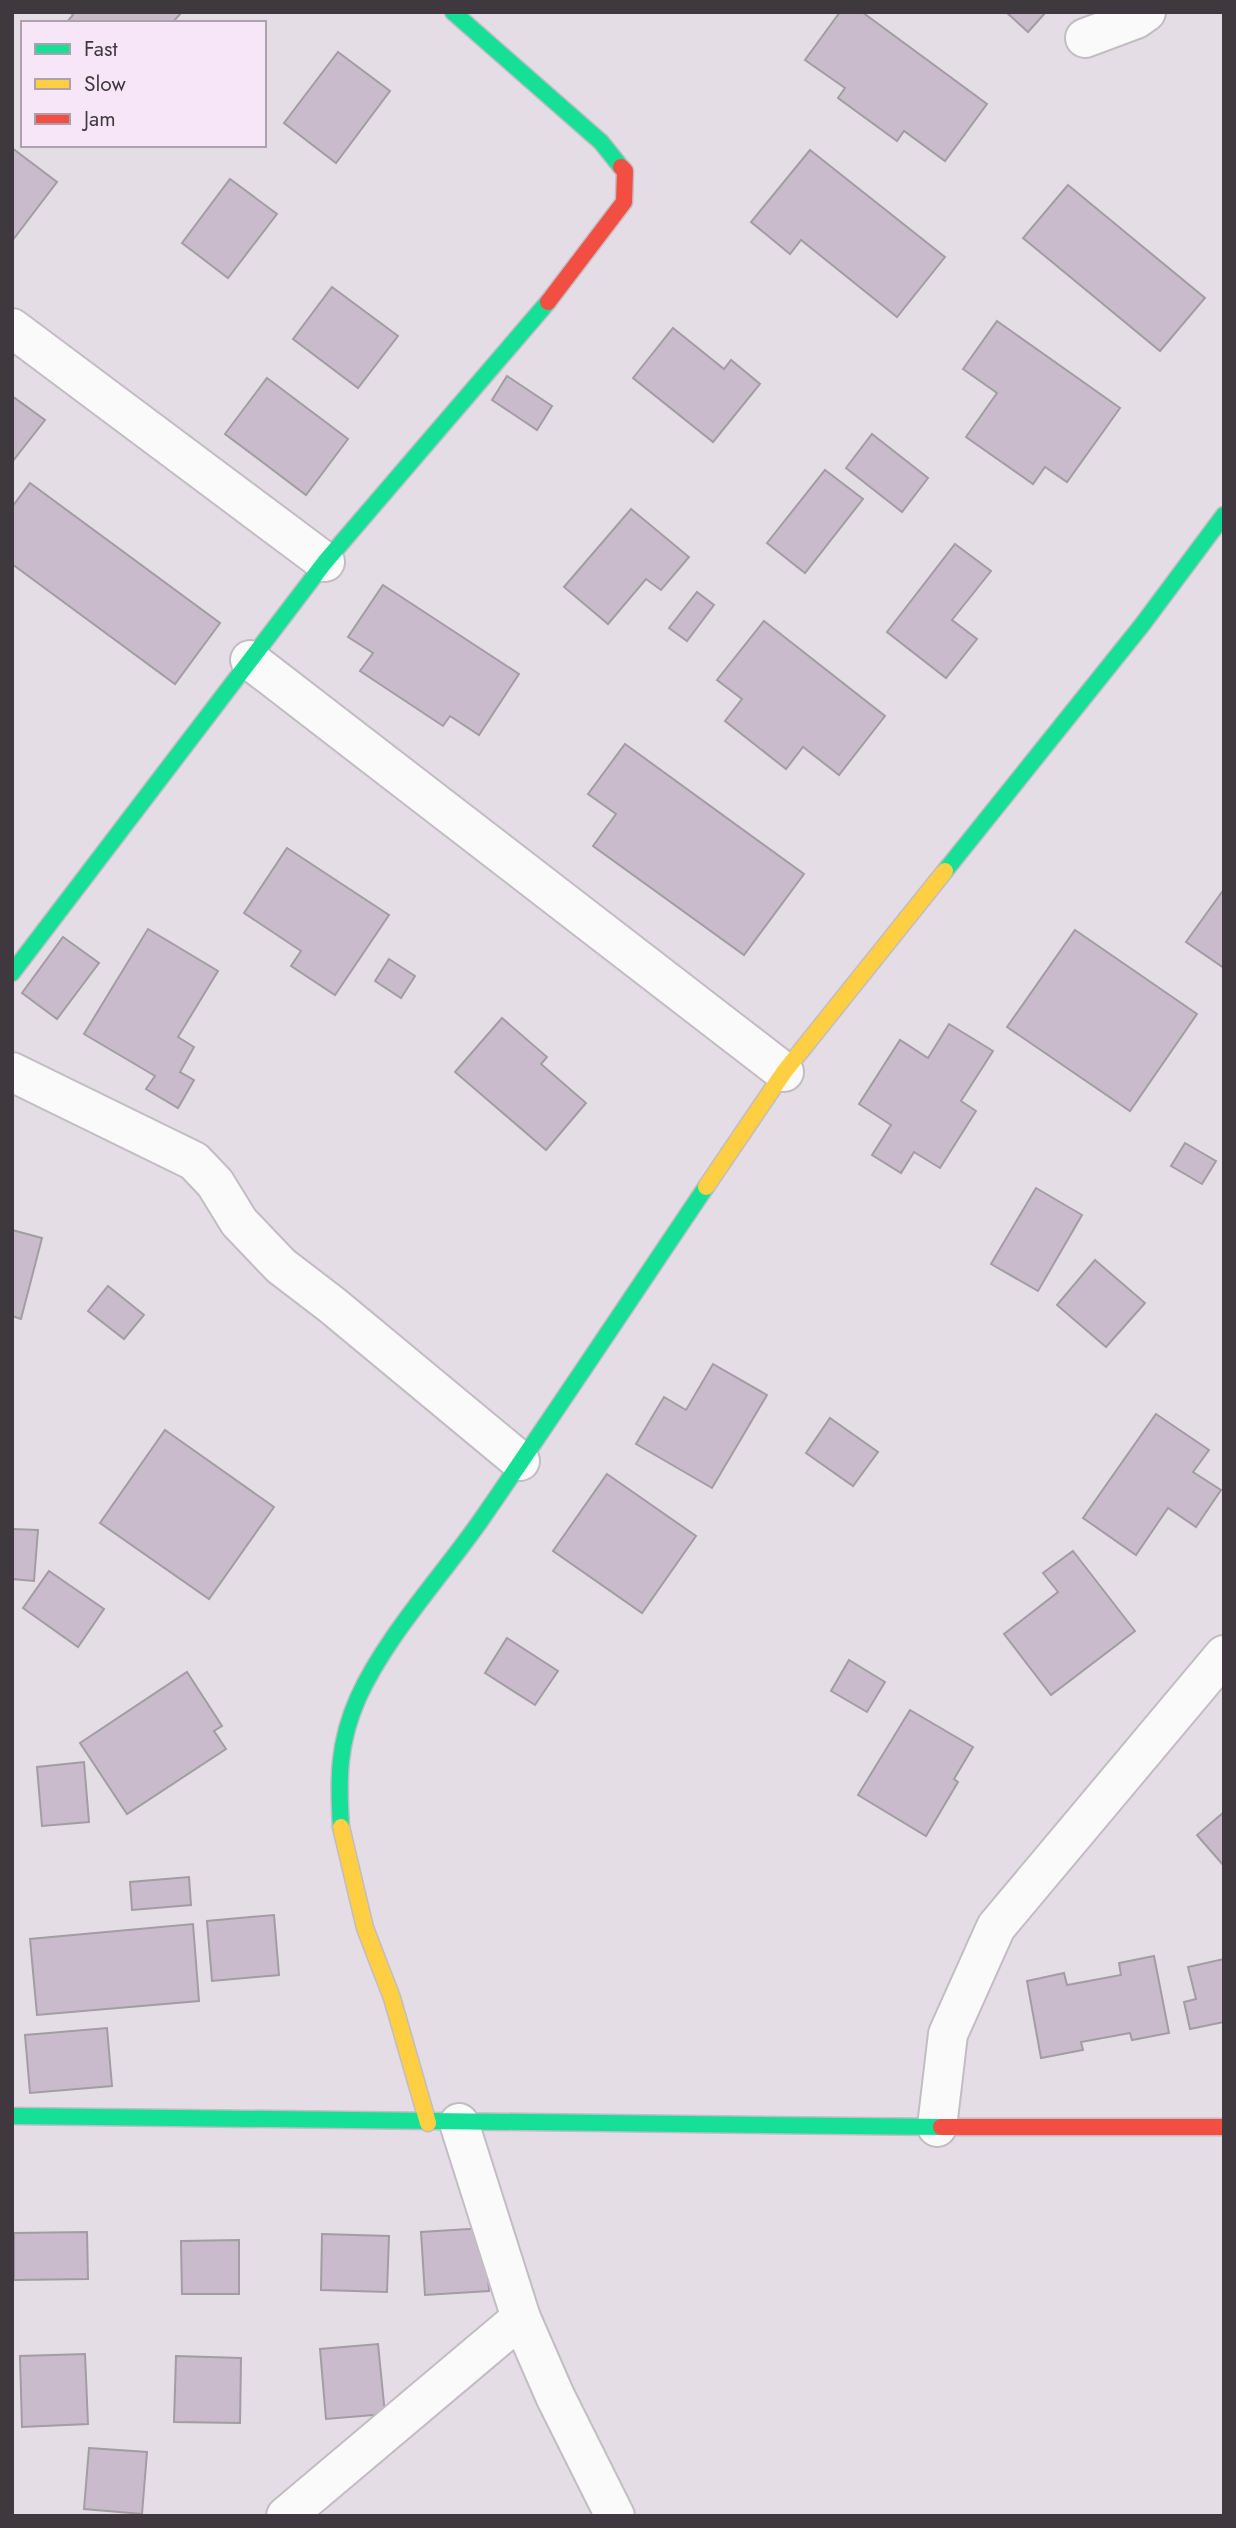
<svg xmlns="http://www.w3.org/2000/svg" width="1236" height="2528" font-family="Jost,sans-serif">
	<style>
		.building { fill: #cabbcc; stroke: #a29ca3; stroke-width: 2 }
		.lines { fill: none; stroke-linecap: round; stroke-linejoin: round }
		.street-casing { stroke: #c2bcc3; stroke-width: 42 }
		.fast-casing { stroke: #c2bcc3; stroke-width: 19 }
		.slow-casing { stroke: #c2bcc3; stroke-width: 19 }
		.jam-casing { stroke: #c2bcc3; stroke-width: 19 }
		.street { stroke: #fbfafb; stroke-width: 38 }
		.fast { stroke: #16e098; stroke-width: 16 }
		.slow { stroke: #ffcf43; stroke-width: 16 }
		.jam { stroke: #f24e42; stroke-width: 16 }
	</style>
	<rect width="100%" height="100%" fill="#e5dde6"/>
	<g class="building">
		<path d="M70 12H182L172 23H66L73 15Z"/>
		<path d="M840 12H862L987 104 945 161 904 131 897 141 838 98 845 88 805 60Z"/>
		<path d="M1006 12H1046L1028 32Z"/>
		<path d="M338 52 390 91 336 163 284 123Z"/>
		<path d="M12 148 57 182 12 241Z"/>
		<path d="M810 150 945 257 897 317 801 240 790 254 751 222Z"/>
		<path d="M230 179 277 214 228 278 182 243Z"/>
		<path d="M1068 185 1205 298 1160 351 1023 238Z"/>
		<path d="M332 287 398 336 358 388 293 339Z"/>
		<path d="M997 321 1120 408 1067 482 1045 467 1033 484 966 437 997 393 963 369Z"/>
		<path d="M673 328 724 369 731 360 760 384 713 442 633 378Z"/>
		<path d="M507 376 552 406 537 430 492 400Z"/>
		<path d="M267 378 348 439 306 495 225 434Z"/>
		<path d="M12 396 45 420 12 462Z"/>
		<path d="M872 434 928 478 902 512 846 468Z"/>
		<path d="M825 470 863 499 805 573 767 543Z"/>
		<path d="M30 483 220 623 175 684 12 564V507Z"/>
		<path d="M631 509 689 557 661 590 646 579 608 624 564 587Z"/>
		<path d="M955 544 991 571 952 620 977 639 946 678 887 632Z"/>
		<path d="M383 585 519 674 479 735 450 716 443 726 360 671 373 653 348 637Z"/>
		<path d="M697 592 714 605 687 641 669 628Z"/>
		<path d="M764 621 885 716 839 775 803 747 786 769 725 721 742 699 717 680Z"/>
		<path d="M625 744 804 874 744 955 593 846 616 814 588 794Z"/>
		<path d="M287 848 389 915 335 995 291 966 301 951 244 913Z"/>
		<path d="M1224 889V968L1186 942Z"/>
		<path d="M148 929 218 971 178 1037 194 1047 180 1072 194 1080 178 1108 146 1089 155 1076 84 1034Z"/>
		<path d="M1075 930 1197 1014 1130 1111 1007 1027Z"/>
		<path d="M63 937 99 963 57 1019 22 993Z"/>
		<path d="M389 959 415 976 401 998 375 981Z"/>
		<path d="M502 1018 547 1057 541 1064 586 1103 546 1150 455 1072Z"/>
		<path d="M949 1024 993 1051 961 1101 976 1111 940 1168 914 1152 901 1173 872 1155 891 1125 859 1104 900 1040 928 1058Z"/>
		<path d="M1185 1143 1216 1161 1202 1184 1171 1166Z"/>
		<path d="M1036 1188 1082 1215 1038 1291 991 1264Z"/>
		<path d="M12 1230 42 1238 21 1319 12 1316Z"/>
		<path d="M1095 1260 1145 1303 1106 1347 1057 1305Z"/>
		<path d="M108 1286 144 1315 124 1339 88 1311Z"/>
		<path d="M713 1364 767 1395 712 1488 636 1444 664 1397 686 1410Z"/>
		<path d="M1156 1414 1209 1450 1193 1472 1221 1490 1196 1527 1168 1508 1136 1555 1083 1518Z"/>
		<path d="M830 1418 878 1452 853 1486 806 1453Z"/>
		<path d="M165 1430 274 1507 209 1599 100 1523Z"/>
		<path d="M607 1474 696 1536 642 1613 553 1551Z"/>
		<path d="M12 1529 38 1530 34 1581 12 1579Z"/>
		<path d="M1073 1551 1135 1631 1051 1695 1004 1634 1058 1592 1043 1573Z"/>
		<path d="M49 1571 104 1609 78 1647 23 1608Z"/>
		<path d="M507 1638 558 1671 535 1705 485 1673Z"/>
		<path d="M849 1660 885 1682 867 1712 831 1691Z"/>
		<path d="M187 1672 222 1726 214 1731 226 1749 127 1814 80 1743Z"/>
		<path d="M910 1710 973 1747 954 1779 958 1782 926 1836 858 1795Z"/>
		<path d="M84 1762 89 1822 42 1826 37 1767Z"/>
		<path d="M1224 1812V1866L1197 1835Z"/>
		<path d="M189 1877 191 1905 132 1910 130 1882Z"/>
		<path d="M274 1915 279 1975 212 1981 207 1921Z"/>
		<path d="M193 1924 199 2001 37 2015 30 1939Z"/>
		<path d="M1154 1956 1169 2033 1132 2040 1130 2033 1081 2042 1083 2050 1041 2058 1027 1981 1064 1973 1067 1985 1121 1975 1119 1963Z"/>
		<path d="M1224 1959V2022L1190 2029 1184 2002 1196 1999 1188 1967Z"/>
		<path d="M107 2028 112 2086 30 2093 25 2035Z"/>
		<path d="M485 2228 489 2291 425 2295 421 2232Z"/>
		<path d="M87 2232 88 2279 14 2280V2233Z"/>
		<path d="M322 2234 389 2236 387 2292 321 2290Z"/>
		<path d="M239 2240V2294H182L181 2241Z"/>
		<path d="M378 2344 385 2414 326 2419 320 2349Z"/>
		<path d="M85 2354 88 2424 22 2427 20 2356Z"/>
		<path d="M176 2356 241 2358 240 2423 174 2422Z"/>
		<path d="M89 2448 147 2452 142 2514 84 2509Z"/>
	</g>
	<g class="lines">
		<g class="street-casing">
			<g id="street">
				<path d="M1085 38 1136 19 1146 12"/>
				<path d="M12 328 325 562"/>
				<path d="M250 660 784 1072"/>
				<path d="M12 1072 194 1161 215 1183 239 1222 281 1266 332 1305 520 1461"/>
				<path d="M459 2123 521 2318 555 2396 615 2516"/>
				<path d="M937 2127 948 2034 996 1927 1224 1655"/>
				<path d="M286 2516 521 2318"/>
			</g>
		</g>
		<g class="fast-casing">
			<g id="fast">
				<path d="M453 12 601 142 621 167"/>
				<path d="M945 871 1142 625 1224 515"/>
				<path d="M12 973 325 562 548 302"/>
				<path d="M341 1827C338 1779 338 1743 358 1698 386 1636 442 1576 481 1520 557 1410 631 1298 706 1187"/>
				<path d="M12 2116 941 2127"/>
			</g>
		</g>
		<g class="slow-casing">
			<g id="slow">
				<path d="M706 1187 784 1072 945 871"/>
				<path d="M341 1827 365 1928 392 1998 428 2123"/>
			</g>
		</g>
		<g class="jam-casing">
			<g id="jam">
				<path d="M548 302 624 202 625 171 621 167"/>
				<path d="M941 2127H1224"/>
			</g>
		</g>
		<use href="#street" class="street"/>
		<use href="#fast" class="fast"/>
		<use href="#slow" class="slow"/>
		<use href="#jam" class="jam"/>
	</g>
	<rect width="1236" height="2528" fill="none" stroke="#3f393f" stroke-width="28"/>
	<rect x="21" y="21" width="245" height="126" fill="#f6e6f8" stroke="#ada1ae" stroke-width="2"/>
	<rect x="35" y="44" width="35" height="10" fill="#16e098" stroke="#ada1ae" stroke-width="2"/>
	<text x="84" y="56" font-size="21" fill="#3f393f">Fast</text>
	<rect x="35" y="79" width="35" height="10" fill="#ffcf43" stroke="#ada1ae" stroke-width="2"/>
	<text x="84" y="91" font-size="21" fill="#3f393f">Slow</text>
	<rect x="35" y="114" width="35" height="10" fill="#f24e42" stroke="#ada1ae" stroke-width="2"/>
	<text x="84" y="126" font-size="21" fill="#3f393f">Jam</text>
</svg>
